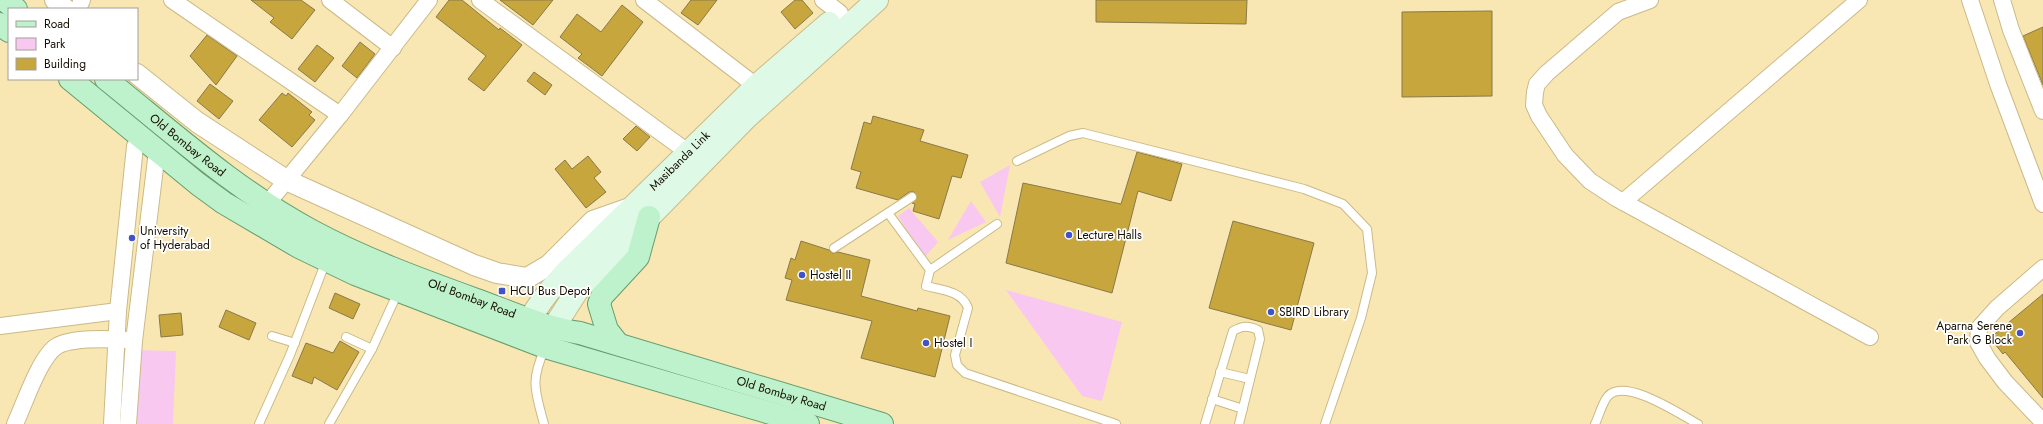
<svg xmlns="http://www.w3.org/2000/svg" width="2043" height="424" font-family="Jost,sans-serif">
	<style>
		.green { fill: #f8c8f0 }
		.building { fill: #c6a63d; stroke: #897948 }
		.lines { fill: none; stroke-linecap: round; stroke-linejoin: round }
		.service-casing { stroke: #cbba87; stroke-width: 10 }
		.minor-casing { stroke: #cbba87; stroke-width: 18 }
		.tertiary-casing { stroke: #cbba87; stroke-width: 22 }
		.secondary-casing { stroke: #cbba87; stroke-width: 24 }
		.primary-casing { stroke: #679d6e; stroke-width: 24 }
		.service { stroke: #fff; stroke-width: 8 }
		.minor { stroke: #fff; stroke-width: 16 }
		.tertiary { stroke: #fff; stroke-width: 20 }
		.secondary { stroke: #def9e6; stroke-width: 22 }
		.primary { stroke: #bef2cc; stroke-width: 22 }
		.poi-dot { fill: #4253c7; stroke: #fff; stroke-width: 1.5 }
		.labels { text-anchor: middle; stroke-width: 3.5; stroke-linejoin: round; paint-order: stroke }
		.street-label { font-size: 12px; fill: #160f00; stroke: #fff }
		.poi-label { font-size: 12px; fill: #160f00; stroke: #fff; text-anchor: start }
	</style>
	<rect width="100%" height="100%" fill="#f8e7b2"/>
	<g class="green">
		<path d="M1010 165 1000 217 980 182Z"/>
		<path d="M971 201 986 222 948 240Z"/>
		<path d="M909 208 938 242 924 258 898 216Z"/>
		<path d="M1006 290 1122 322 1102 401 1082 396Z"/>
		<path d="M131 350 176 351 173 424H129Z"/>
	</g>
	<g class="building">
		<path d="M251 0H301L315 10 292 39 270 22 274 18Z"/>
		<path d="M449 0H462L499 30 500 28 522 45 484 91 468 79 486 56 436 17Z"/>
		<path d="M500 0H553L533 25Z"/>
		<path d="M691 0H717L698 25 681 13Z"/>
		<path d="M795 0H802L813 13 795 29 781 12Z"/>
		<path d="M1096 0H1247L1246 24 1096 22Z"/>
		<path d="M622 5 643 22 602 76 578 58 582 54 560 37 577 14 601 32Z"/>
		<path d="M1492 11V96L1402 97V12Z"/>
		<path d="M2043 27V85L2023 36Z"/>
		<path d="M207 35 237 56 216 85 190 56Z"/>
		<path d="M360 42 375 54 357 78 342 66Z"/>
		<path d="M317 45 334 58 315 82 298 69Z"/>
		<path d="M534 72 552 85 545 95 527 81Z"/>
		<path d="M210 84 233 101 219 119 197 101Z"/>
		<path d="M282 93 286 96 288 93 312 112 309 115 315 120 292 147 259 120Z"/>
		<path d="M873 116 924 130 920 141 968 155 961 178 952 176 939 219 913 211 915 204 912 203 917 197 914 192H909L898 200 856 188 861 172 851 169 864 122 871 124Z"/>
		<path d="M636 126 650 137 637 151 623 139Z"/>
		<path d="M1137 152 1182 164 1171 201 1138 191 1112 293 1006 263 1023 183 1121 204Z"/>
		<path d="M588 156 601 172 594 178 606 192 586 208 555 169 565 160 572 169Z"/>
		<path d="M1233 221 1314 243 1291 330 1209 308Z"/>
		<path d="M801 241 829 250 832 253 838 252 870 260 861 296 917 311 918 308 950 316 935 377 861 358 872 321 786 300 792 280 785 278 791 258 795 260Z"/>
		<path d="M335 293 360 304 353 319 329 308Z"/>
		<path d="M2043 294V398L2005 352 2003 354 1990 338Z"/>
		<path d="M226 310 256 323 249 340 219 327Z"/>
		<path d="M181 313 183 335 161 337 159 315Z"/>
		<path d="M340 341 359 352 337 390 314 377 312 384 292 376 306 343 333 353Z"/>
	</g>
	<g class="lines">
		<g class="service-casing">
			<g id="service">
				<path d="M1017 161 1069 136 1083 133 1304 189 1343 204 1367 229 1372 273 1361 318 1325 424"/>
				<path d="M888 213 930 270 926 286C942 290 962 291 968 308L955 355 957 365 965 373 1116 424"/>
				<path d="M834 248 912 197"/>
				<path d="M930 270 997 224"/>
				<path d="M272 336 295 343"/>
				<path d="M346 337 372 349"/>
				<path d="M1220 372 1250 379"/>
				<path d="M1212 399 1243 409"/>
				<path d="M259 424 290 355 326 261"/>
				<path d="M329 424 372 349 398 292"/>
				<path d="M544 424C535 390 530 382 545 348"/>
				<path d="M1205 424 1233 331C1242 326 1248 325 1258 330L1260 339 1239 424"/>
				<path d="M1595 424C1599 416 1602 403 1608 396 1625 377 1681 415 1698 424"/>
			</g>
		</g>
		<g class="minor-casing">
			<g id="minor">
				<path d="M172 0 340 115"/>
				<path d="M330 0 393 48"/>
				<path d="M480 0 689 153"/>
				<path d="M644 0 756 86"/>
				<path d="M823 0 840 13"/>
				<path d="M1650 0 1618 12 1547 73 1537 84 1535 92 1534 105 1539 116 1565 155 1590 181 1616 198 1870 337"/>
				<path d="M1970 0 1998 84 2043 204"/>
				<path d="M2002 0 2011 30 2043 111"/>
				<path d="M78 9 82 0"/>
				<path d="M1623 202 1859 0"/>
				<path d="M267 204 340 115 429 0"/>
				<path d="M2043 268 1997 308 1979 328 1978 342 1987 358 2005 382 2043 422"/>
				<path d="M0 326 118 311"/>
				<path d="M15 424C24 405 40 356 57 346 73 337 109 339 127 340"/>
				<path d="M112 424 118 311 135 146 141 138"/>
				<path d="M128 424 134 341 157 151"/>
			</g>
		</g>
		<g class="tertiary-casing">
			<g id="tertiary">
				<path d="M55 0 65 9"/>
				<path d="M137 74 197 122 286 180 474 265 497 273 527 278 549 265 593 221 633 207"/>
			</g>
		</g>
		<g class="secondary-casing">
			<g id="secondary">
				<path id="s1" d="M522 337C532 311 548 291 567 271L756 86 829 23"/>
				<path d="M546 345 554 327 577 291 746 118 877 0"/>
			</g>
		</g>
		<g class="primary-casing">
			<g id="primary">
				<path d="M4 0 16 9"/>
				<path d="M0 24 9 31"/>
				<path d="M70 79 198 184 224 203 299 247 355 274 545 347 808 424"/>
				<path id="s2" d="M106 79C172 132 237 191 312 231 364 259 419 279 474 299 508 311 544 328 580 333L882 424"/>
				<path d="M618 344 607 330 599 304 602 296 638 257 649 217"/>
			</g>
		</g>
		<use href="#service" class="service"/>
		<use href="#minor" class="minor"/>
		<use href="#tertiary" class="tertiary"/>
		<use href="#secondary" class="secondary"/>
		<use href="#primary" class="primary"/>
	</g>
	<g class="poi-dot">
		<circle cx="1069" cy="235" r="4"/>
		<circle cx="132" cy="238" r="4"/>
		<circle cx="802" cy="275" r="4"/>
		<rect x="498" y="287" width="8" height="8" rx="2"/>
		<circle cx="1271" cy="312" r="4"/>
		<circle cx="2020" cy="333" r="4"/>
		<circle cx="926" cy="343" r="4"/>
	</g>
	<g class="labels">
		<g class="street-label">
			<text dy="4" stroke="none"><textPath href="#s2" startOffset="105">Old Bombay Road</textPath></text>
			<text dy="4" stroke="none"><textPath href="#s1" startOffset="238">Masibanda Link</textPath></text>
			<text dy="4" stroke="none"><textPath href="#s2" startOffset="430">Old Bombay Road</textPath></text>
			<text dy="4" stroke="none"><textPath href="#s2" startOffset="754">Old Bombay Road</textPath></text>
		</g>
		<g class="poi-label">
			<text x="140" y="235">University<tspan x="140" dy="14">of Hyderabad</tspan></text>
			<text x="1077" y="239">Lecture Halls</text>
			<text x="810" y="279">Hostel II</text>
			<text x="510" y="295">HCU Bus Depot</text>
			<text x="1279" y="316">SBIRD Library</text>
			<text x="2012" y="330" text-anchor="end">Aparna Serene<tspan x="2012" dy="14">Park G Block</tspan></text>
			<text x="934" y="347">Hostel I</text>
		</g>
	</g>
	<rect x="8" y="8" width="130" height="72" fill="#ffffff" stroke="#a29f99"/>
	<rect x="16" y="21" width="20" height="6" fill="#bef2cc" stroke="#a29f99"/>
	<text x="44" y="28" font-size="12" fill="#160f00">Road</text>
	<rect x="16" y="38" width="20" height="12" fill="#f8c8f0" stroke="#a29f99"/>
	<text x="44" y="48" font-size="12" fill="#160f00">Park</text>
	<rect x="16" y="58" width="20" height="12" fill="#c6a63d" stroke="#a29f99"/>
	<text x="44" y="68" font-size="12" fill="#160f00">Building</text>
</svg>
